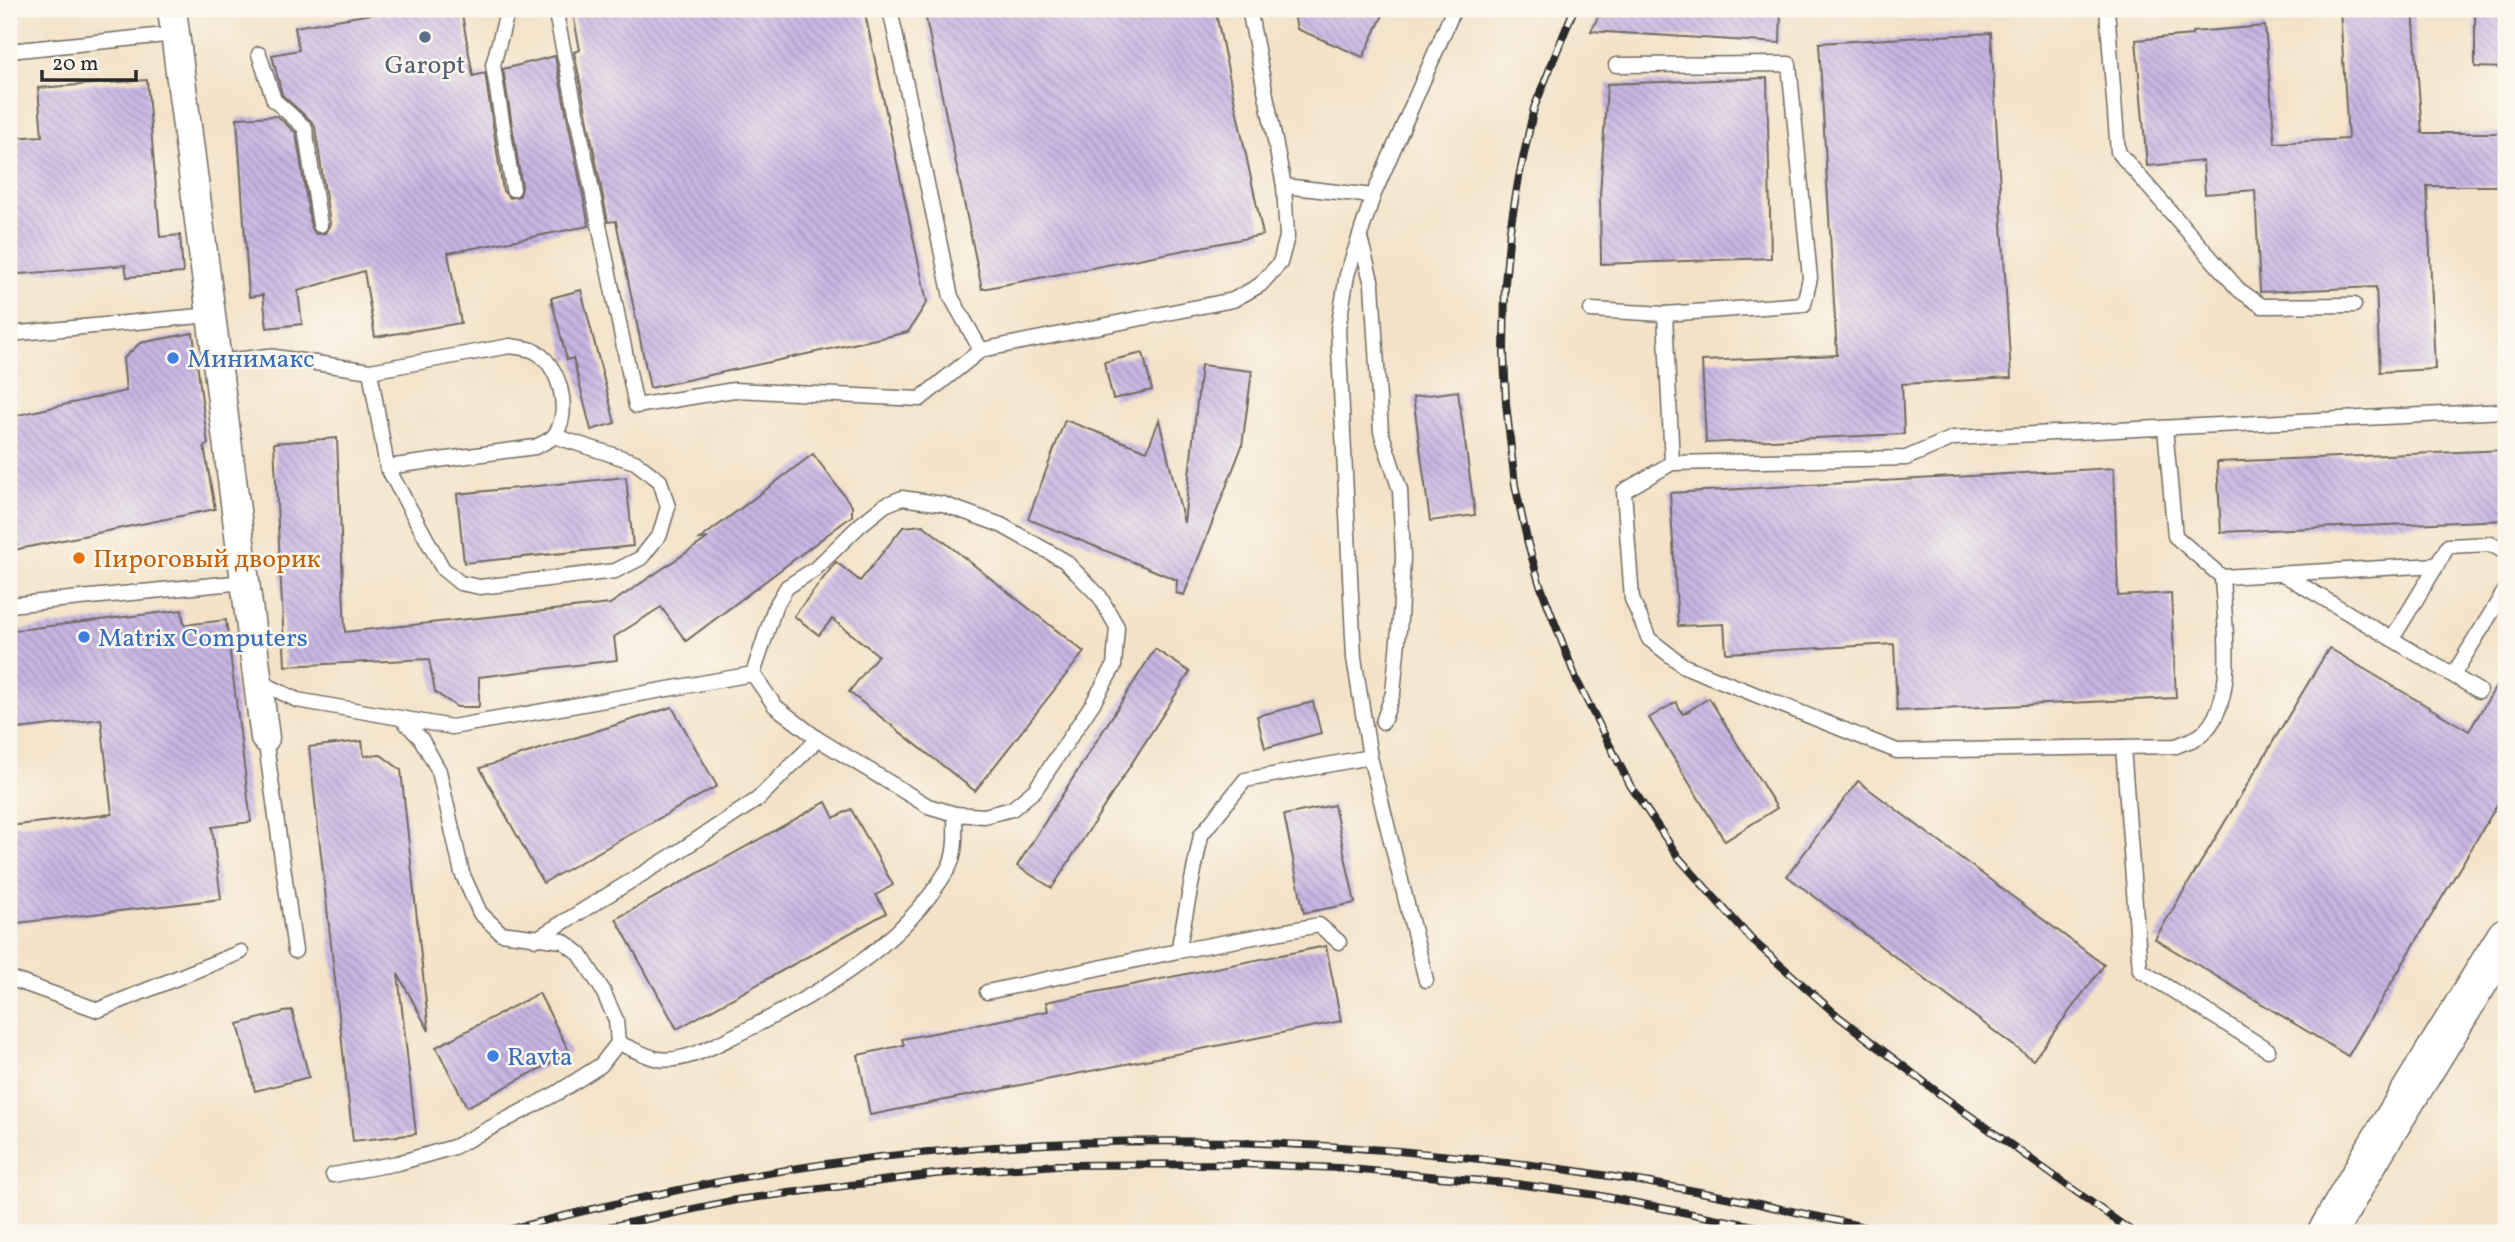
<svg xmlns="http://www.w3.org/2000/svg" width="2515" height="1242" font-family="Vollkorn,serif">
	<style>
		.building { fill: url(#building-back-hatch) }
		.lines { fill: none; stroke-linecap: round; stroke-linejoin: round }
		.lane-casing { stroke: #716b62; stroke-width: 17 }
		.street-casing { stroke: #716b62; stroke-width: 31 }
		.primary-casing { stroke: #716b62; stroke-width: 41 }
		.lane { stroke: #fff; stroke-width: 14 }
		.street { stroke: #fff; stroke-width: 28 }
		.primary { stroke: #fff; stroke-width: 38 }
		.rail-casing { stroke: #2b2b2b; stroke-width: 8 }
		.rail { stroke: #fbf7ec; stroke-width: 5; stroke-dasharray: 16; stroke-linecap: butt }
		.service-dot { fill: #5c6f8a; stroke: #fbf7ec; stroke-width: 2.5 }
		.shop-dot { fill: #3f7fe0; stroke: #fbf7ec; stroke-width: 2.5 }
		.food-dot { fill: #e8710a; stroke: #fbf7ec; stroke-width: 2.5 }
		.labels { text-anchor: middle; stroke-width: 5; stroke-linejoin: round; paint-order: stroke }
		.service-label { font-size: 26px; fill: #4e5e75; stroke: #fbf7ec }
		.shop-label { font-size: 26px; fill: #366cbe; stroke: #fbf7ec; text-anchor: start }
		.food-label { font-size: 26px; fill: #c56008; stroke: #fbf7ec; text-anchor: start }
	</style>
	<defs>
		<pattern id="building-back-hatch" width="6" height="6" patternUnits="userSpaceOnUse" patternTransform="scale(1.75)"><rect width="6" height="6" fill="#c8b5e3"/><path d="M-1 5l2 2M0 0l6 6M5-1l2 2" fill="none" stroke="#a393b8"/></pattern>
	</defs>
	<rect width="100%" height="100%" fill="#fbf7ec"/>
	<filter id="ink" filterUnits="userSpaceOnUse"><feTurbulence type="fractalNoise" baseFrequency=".0143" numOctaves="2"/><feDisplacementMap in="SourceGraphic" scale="14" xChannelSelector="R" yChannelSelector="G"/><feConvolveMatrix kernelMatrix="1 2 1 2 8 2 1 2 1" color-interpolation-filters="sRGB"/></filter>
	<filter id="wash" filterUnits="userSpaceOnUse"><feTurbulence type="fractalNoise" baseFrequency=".00686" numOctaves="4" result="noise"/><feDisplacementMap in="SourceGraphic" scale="28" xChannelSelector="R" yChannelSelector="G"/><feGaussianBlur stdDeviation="1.57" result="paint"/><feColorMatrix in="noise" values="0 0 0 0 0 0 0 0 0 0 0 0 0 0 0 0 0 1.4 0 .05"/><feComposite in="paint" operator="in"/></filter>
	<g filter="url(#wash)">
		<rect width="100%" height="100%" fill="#f3e2c7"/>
		<g id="blocks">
			<g class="building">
				<path d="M400 9H461L473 76 485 73 503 191 510 198 520 196 522 187 503 69 555 56 589 226 448 253 461 323 375 337 364 271 298 291 302 324 267 328 263 295 249 297 237 118 277 116 296 133 311 227 316 234 325 233 330 224 315 127 311 121 282 95 272 55 299 50 295 27Z"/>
				<path d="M572 9H864L927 302 908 332 650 388 616 221 608 222 574 52 580 50Z"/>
				<path d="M924 9H1215L1263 235 982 289Z"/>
				<path d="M1293 9H1386L1363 57 1297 29Z"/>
				<path d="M1602 9H1781L1780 43 1591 31Z"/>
				<path d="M2340 9H2413L2422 133H2506V186H2427L2435 369 2380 372 2376 287 2260 292 2255 190 2205 194 2203 161 2147 166 2136 40 2192 35V32L2265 26 2275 143 2348 139Z"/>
				<path d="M2475 9H2506V68L2475 67Z"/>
				<path d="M1991 33 2011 378 1902 384 1904 434 1706 443 1702 361 1837 355 1819 43Z"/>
				<path d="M1767 78 1771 258 1601 264 1600 196 1607 84Z"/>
				<path d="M147 80 160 237 180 235 183 273 127 277 125 265 9 275V138L42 136 38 88Z"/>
				<path d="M581 290 615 423 591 430 573 358 567 360 551 298Z"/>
				<path d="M193 333 208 445 204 446 215 509 9 551V417L126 391 123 359 140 343Z"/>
				<path d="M1143 353 1152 390 1113 399 1104 362Z"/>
				<path d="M1201 365 1252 371 1242 446 1184 595 1176 593 1177 580 1028 519 1065 420 1147 451 1159 420 1184 523Z"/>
				<path d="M1458 391 1475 515 1430 521 1413 397Z"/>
				<path d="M337 438 345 632 610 604 708 538 700 539 813 454 852 506V516L686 641 661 607 614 637 617 660 479 677V707H457L435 692 429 659 285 666 274 443Z"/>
				<path d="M2506 450V520L2221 532 2217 462Z"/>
				<path d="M2114 468 2118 596 2171 593 2176 698 1897 711 1894 644 1726 653 1724 624 1678 626 1670 493Z"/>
				<path d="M626 477 633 546 464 563 457 494Z"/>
				<path d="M923 525 1084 652 975 791 849 692 878 655 832 619 819 635 794 616 836 562 860 581 903 527Z"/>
				<path d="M182 610 184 625 226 620 251 822 212 827 221 899 9 924V826L112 814 101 719 9 730V631Z"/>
				<path d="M2329 648 2469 731 2506 670V790L2348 1056 2155 939Z"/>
				<path d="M1155 649 1190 672 1052 888 1017 866Z"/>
				<path d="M1709 698 1777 808 1725 841 1649 718 1676 702 1683 714Z"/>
				<path d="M1313 702 1321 733 1265 748 1257 716Z"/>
				<path d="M672 707 717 786 543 883 480 768Z"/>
				<path d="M362 741 364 756 381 755 401 770 429 1031 398 974 416 1134 353 1141 309 747Z"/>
				<path d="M1858 781 2104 965 2033 1060 1787 876Z"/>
				<path d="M826 802 834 818 851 809 893 885 876 895 886 913 677 1029 616 919Z"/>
				<path d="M1334 805 1355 903 1304 913 1284 815Z"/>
				<path d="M1326 946 1341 1021 870 1115 858 1055 904 1045 902 1039 1048 1011 1046 1002Z"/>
				<path d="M539 993 570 1053 467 1107 436 1047Z"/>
				<path d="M292 1010 309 1077 255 1091 238 1024Z"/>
			</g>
		</g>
	</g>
	<g filter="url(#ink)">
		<use href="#blocks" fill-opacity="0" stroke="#716b62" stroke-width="2"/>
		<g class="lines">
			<g class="lane-casing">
				<g id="lane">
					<path d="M508 9 493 65 513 189"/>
					<path d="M555 9 636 406 734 390 920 399 981 350 1233 300 1260 285 1280 263 1287 237 1284 186 1249 9"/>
					<path d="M890 9 951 297 981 350"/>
					<path d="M2107 9 2118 152 2239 290 2262 306 2354 305"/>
					<path d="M9 51 175 34"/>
					<path d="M259 54 274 100 305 128 320 225"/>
					<path d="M1284 186 1373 196"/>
					<path d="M1360 238 1372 284 1381 432 1400 490 1403 557 1400 619 1393 693 1383 722"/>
					<path d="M1591 310 1665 314 1804 304 1810 278 1789 64 1616 65"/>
					<path d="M1665 314 1672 463 1624 491 1632 599 1649 639 1684 666 1897 751 2176 746C2183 743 2194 740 2201 735 2239 703 2224 622 2222 577"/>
					<path d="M9 334 210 315"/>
					<path d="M216 362 268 356 370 371 510 346C516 347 525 348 532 350 559 361 573 413 554 436 550 441 540 444 535 447L387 467"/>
					<path d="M370 371 387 467 443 569 460 583 480 587 615 571 641 558 660 534 668 507 660 481 635 462 554 436"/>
					<path d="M2165 428 2175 536 2222 577 2437 565 2448 546 2491 544 2506 553"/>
					<path d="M1672 463 1906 458 1953 438 2506 411"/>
					<path d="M2281 573 2479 691"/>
					<path d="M9 605 244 582"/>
					<path d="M2392 639 2437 565"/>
					<path d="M2453 675 2506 589"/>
					<path d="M258 681 297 700 452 727 753 674 775 706 818 739 928 806 955 814 984 816 1012 809 1035 790 1093 703 1114 666 1117 627 1100 597 1065 561 1001 525 943 504 902 498 885 505 860 525 815 569 787 587 775 607 753 674"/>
					<path d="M265 738 295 951"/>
					<path d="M2123 747 2140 970 2268 1050"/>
					<path d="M536 939 675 854 758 799 818 739"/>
					<path d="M1178 951 1201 835 1245 780 1370 757"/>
					<path d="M9 978 98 1010 241 952"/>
					<path d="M1426 980 1370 757 1354 658 1338 329 1347 275 1373 196 1454 9"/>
					<path d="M987 992 1178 951 1319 925 1339 942"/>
					<path d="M618 1043C631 1048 645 1056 658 1059 683 1063 712 1047 734 1036 814 997 903 947 949 867 957 852 955 830 955 814"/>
					<path d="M333 1175 398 1163 454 1147 557 1093 601 1065 618 1043 616 1020 602 989 580 954 563 941 501 933 480 913 462 873 439 771 421 739 402 719"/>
				</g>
			</g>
			<g class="street-casing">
				<path id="street" d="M172 9 265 738"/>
			</g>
			<g class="primary-casing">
				<path id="primary" d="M2327 1233 2373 1153 2506 937"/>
			</g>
			<use href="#lane" class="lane"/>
			<use href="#street" class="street"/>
			<use href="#primary" class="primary"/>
			<g class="rail-casing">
				<g id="rail">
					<path d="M1574 9 1534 108 1519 177 1510 230 1505 283 1504 352 1506 403 1515 485 1528 544 1539 582 1577 681 1630 785 1679 858 1751 939 1839 1017 1941 1095 2134 1233"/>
					<path d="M496 1233C635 1197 776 1166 919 1153 1138 1132 1358 1140 1576 1171 1643 1181 1711 1193 1777 1208 1814 1216 1852 1223 1888 1233"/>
					<path d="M580 1233 736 1200 935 1174 1057 1165 1241 1164 1339 1168 1517 1184 1596 1195 1790 1233"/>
				</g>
			</g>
			<use href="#rail" class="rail"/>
		</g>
	</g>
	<circle class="service-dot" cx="425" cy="37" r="7"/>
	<g class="shop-dot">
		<circle cx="173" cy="358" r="7"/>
		<circle cx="84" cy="637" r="7"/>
		<circle cx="493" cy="1056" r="7"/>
	</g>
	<circle class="food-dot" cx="79" cy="558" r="7"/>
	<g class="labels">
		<g class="service-label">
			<text x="425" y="73">Garopt</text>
		</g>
		<g class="shop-label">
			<text x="187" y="367">Минимакс</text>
			<text x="98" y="646">Matrix Computers</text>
			<text x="507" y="1065">Ravta</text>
		</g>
		<g class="food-label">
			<text x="93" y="567">Пироговый дворик</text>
		</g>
	</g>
	<rect width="2515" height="1242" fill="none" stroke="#fbf7ec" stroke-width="35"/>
	<path d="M42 70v10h94v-10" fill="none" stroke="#2b2b2b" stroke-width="3.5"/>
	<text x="52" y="70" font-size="21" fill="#2b2b2b" stroke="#fbf7ec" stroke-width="5" paint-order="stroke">20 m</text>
</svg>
